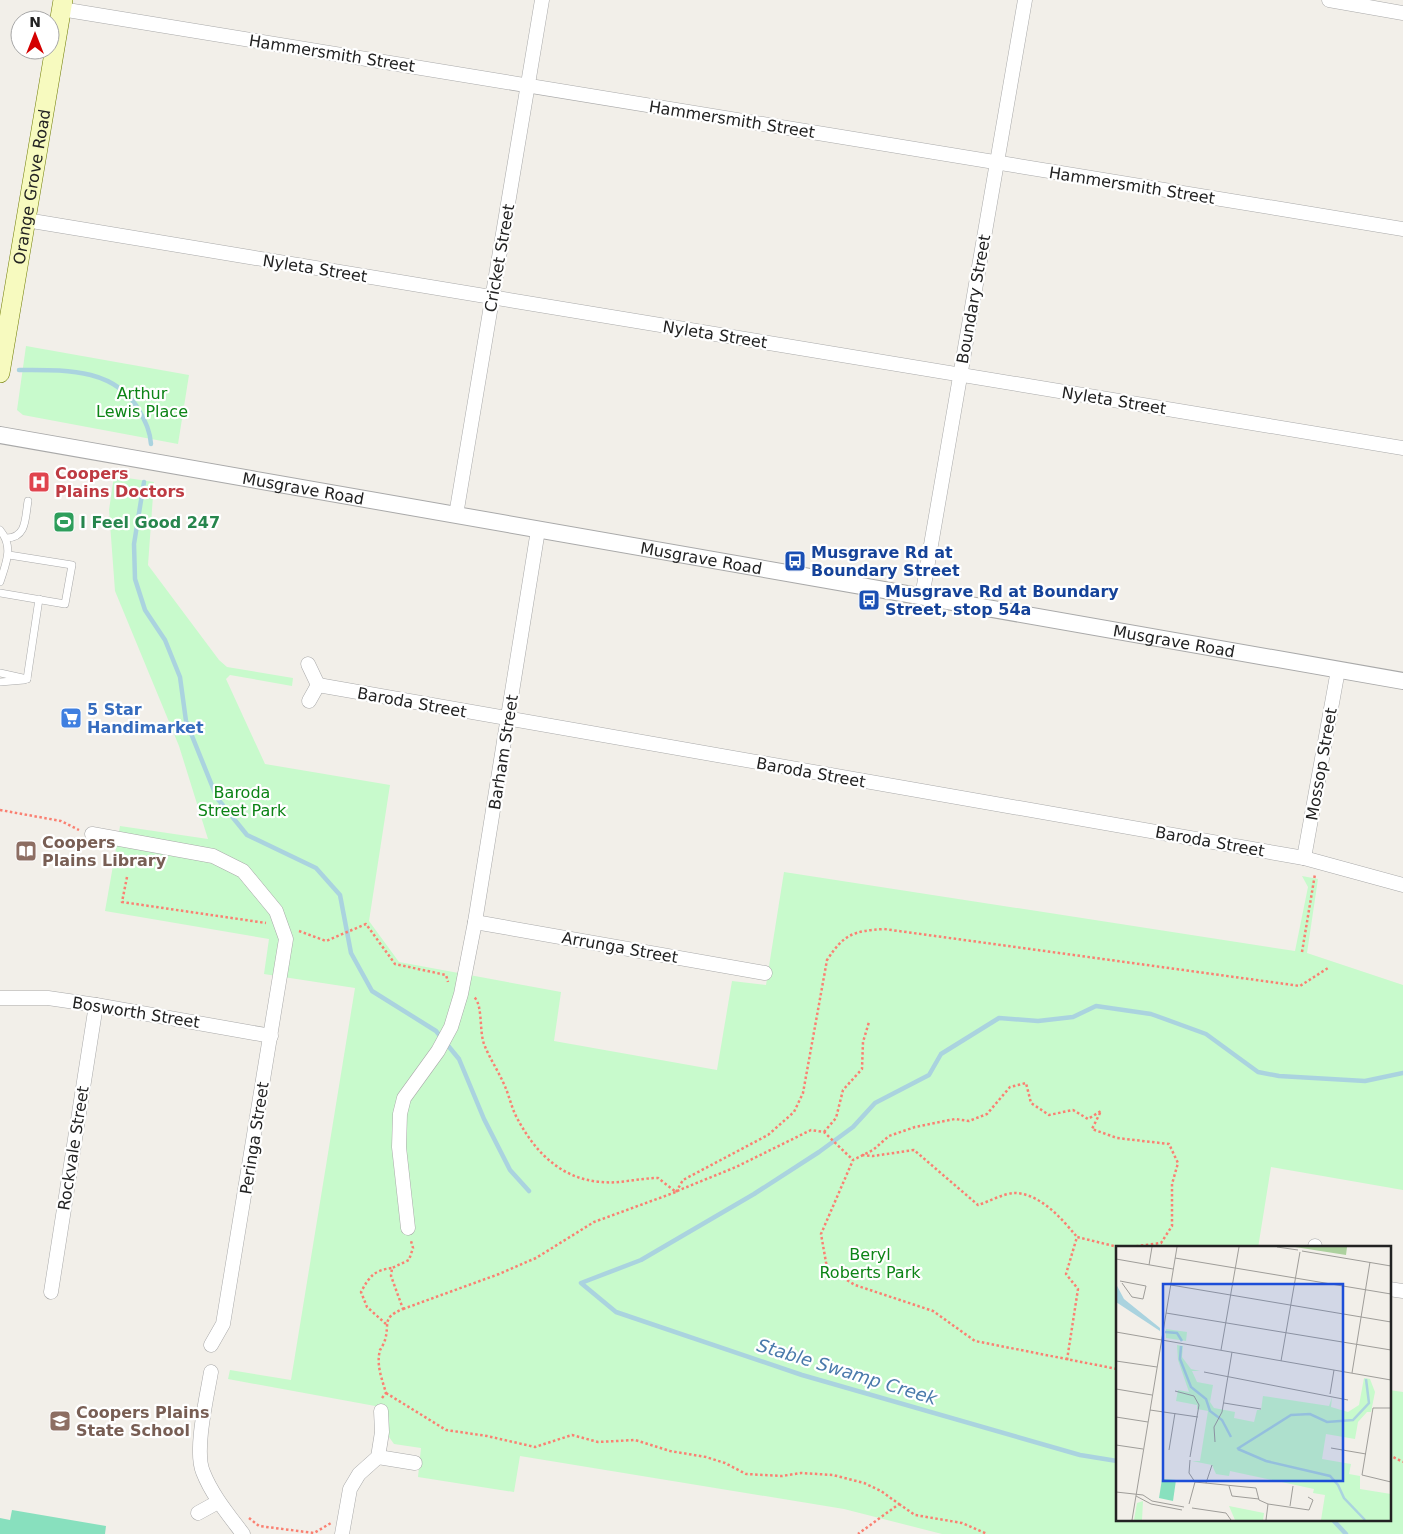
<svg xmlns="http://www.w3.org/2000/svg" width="1403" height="1534" font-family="'DejaVu Sans',sans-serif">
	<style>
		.park { fill: #c8facc }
		.pitch { fill: #88e0be }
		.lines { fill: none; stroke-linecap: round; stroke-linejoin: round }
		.stream { stroke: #aad3df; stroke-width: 4.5 }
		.service-casing { stroke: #a9a9a9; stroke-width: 8 }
		.minor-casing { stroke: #a9a9a9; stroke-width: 15 }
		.tertiary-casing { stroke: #a9a9a9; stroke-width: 18 }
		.secondary-casing { stroke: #707d05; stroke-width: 20 }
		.path { stroke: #fa8072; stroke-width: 2.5; stroke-dasharray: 2.5 2.5; stroke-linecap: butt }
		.service { stroke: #fff; stroke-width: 7 }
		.minor { stroke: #fff; stroke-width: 14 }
		.tertiary { stroke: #fff; stroke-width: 16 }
		.secondary { stroke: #f7fabf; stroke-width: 19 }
		.labels { text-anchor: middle; stroke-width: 4.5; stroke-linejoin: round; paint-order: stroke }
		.street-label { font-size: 16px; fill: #222; stroke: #fff }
		.park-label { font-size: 16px; fill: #0c8416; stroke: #fff }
		.health-label { font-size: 16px; font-weight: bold; fill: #be3a42; stroke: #fff; text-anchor: start }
		.leisure-label { font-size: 16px; font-weight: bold; fill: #27864d; stroke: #fff; text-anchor: start }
		.transit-label { font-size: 16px; font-weight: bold; fill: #164399; stroke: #fff; text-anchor: start }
		.shop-label { font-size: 16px; font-weight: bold; fill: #366cbe; stroke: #fff; text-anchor: start }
		.education-label { font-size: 16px; font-weight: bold; fill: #785e54; stroke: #fff; text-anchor: start }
		.water-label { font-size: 18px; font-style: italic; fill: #4a7aab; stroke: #fff }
		.inset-river { fill: none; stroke: #aad3df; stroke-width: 2.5 }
		.inset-road { fill: none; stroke: #9f9d99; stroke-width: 1 }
		.view { fill: #1d4ed8; fill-opacity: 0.15; stroke: #1d4ed8; stroke-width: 2.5 }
		.inset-edge { fill: none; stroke: #222; stroke-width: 2.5 }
	</style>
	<rect width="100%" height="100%" fill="#f2efe9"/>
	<g class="park">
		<path d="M26 346 189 375 178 444 23 415 17 410Z"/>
		<path d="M114 476 154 482 148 565 219 660 227 667 293 678 292 686 230 675 226 679 265 764 390 785 369 921 399 962 561 992 554 1041 717 1070 732 981 766 985 784 872 1295 951 1308 887 1302 876 1318 879 1307 953 1403 985V1190L1271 1167 1258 1248H1117V1520H1389V1390L1403 1392V1534H942L844 1509 520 1456 514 1492 418 1477 421 1448 394 1444 389 1437 386 1408 228 1379 230 1370 291 1380 355 988 264 974 269 939 105 911 120 826 208 839 179 746 115 591 109 510Z"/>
	</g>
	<path class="pitch" d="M12 1510 106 1526 105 1534H0V1518L10 1520Z"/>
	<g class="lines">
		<g class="stream">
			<path d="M19 370C63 370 116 367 140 412 146 423 150 431 151 444"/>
			<path d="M144 482 134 544 135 579 145 610 165 640 180 677 186 721 217 798 247 835 316 868 340 895 351 953 372 991 436 1031 459 1059 484 1119 510 1170 529 1191"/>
			<path d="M1117 1461 1080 1455 802 1375 616 1312 581 1283 641 1260 754 1194 819 1152 853 1127 875 1103 929 1075 941 1054 999 1018 1038 1021 1073 1017 1096 1006 1151 1014 1206 1034 1258 1072 1279 1076 1365 1081 1403 1073"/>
			<path d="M1333 1520 1346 1534"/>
		</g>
		<g class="service-casing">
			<g id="service">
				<path d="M0 530C14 547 6 563 0 582"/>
				<path d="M7 538C27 537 25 518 28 501"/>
				<path d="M0 593 65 604 72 565 9 555"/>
				<path d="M0 673 27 679"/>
				<path d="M27 679 39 599"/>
				<path d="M0 682 24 680"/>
			</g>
		</g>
		<g class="minor-casing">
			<g id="minor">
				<path d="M1329 0 1403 13"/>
				<path d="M61 9 1403 229"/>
				<path d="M26 220 1403 448"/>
				<path d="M456 515 542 0"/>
				<path d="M922 597 1025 0"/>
				<path d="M308 664 318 685 309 701"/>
				<path d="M318 685 1304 858 1403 885"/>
				<path d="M92 834 213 856 243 871 276 911 286 939 223 1324 211 1345"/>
				<path d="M1304 858 1338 670"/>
				<path d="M475 922 765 973"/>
				<path d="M0 998H48L96 1005 271 1036"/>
				<path d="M408 1228 399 1147 400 1114 404 1098 438 1051 451 1027 461 994 475 922 538 530"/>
				<path d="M1315 1248V1246"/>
				<path d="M1389 1289 1403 1291"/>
				<path d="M51 1292 96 1005"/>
				<path d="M211 1372C207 1396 194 1451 203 1472 212 1495 228 1514 243 1534"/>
				<path d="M378 1457 415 1463"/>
				<path d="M198 1513 218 1502"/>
				<path d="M342 1534 350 1489 359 1474 378 1457 382 1432 381 1411"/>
			</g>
		</g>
		<g class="tertiary-casing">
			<g id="tertiary">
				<path id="s1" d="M0 435 1403 681"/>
			</g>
		</g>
		<g class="secondary-casing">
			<g id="secondary">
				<path id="s2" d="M0 373 63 0"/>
			</g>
		</g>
		<g class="path">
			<path d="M0 810 61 821 79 830"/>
			<path d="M127 877 122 902 266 923"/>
			<path d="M299 931 326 941 366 924 395 964 446 975 448 982"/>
			<path d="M1302 952 1315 874"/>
			<path d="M824 1132 836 1118 843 1090 862 1069 863 1042 869 1022"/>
			<path d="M862 1155 873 1156 914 1150 978 1205C988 1202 1004 1193 1015 1193 1041 1194 1062 1219 1077 1237"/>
			<path d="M677 1191 736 1167 811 1130 824 1132 853 1160"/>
			<path d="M676 1192 683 1180 768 1135 794 1112 803 1093 827 960C844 934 853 931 884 929L1300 986 1328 968"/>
			<path d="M1161 1248V1243"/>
			<path d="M403 1309 499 1274 536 1258 594 1222 676 1192 658 1178C639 1178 620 1184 601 1182 561 1179 535 1152 517 1118 511 1107 509 1094 503 1082 497 1069 489 1057 484 1044 479 1030 483 1005 474 997"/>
			<path d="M386 1324 367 1307 361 1292C369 1277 374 1270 392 1268"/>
			<path d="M1067 1360 1078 1289 1066 1274 1077 1237 1122 1248 1161 1243 1172 1226V1184L1178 1163 1169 1144 1117 1138 1092 1129 1101 1111 1088 1119 1073 1110 1049 1115 1031 1103 1026 1083 1010 1087 987 1114 969 1121 955 1119 915 1127 889 1136 873 1150 853 1160 821 1234 827 1268 855 1285 933 1311 975 1341 1117 1369"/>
			<path d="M386 1393 446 1430 487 1436 535 1447 572 1435 598 1442 635 1440 670 1451 706 1457 725 1463 746 1474 782 1476 801 1473 833 1475 864 1483 881 1491 899 1504 858 1534"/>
			<path d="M382 1398 386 1393C382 1379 376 1365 380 1350 382 1347 384 1343 385 1340 390 1323 381 1318 403 1309L391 1276 392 1268 409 1260 413 1248 411 1241"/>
			<path d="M1389 1455 1403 1462"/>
			<path d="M899 1504 915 1515 962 1523 987 1534"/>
			<path d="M249 1518 259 1526 314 1533 331 1523"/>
		</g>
		<use href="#service" class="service"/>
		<use href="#minor" class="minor"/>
		<use href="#tertiary" class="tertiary"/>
		<use href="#secondary" class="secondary"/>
	</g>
	<defs>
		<g id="hospital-square" transform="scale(1.125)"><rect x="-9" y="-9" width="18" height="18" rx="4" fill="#e0444e" stroke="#fff"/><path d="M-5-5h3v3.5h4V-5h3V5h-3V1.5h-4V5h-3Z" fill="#fff"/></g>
		<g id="stadium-square" transform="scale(1.125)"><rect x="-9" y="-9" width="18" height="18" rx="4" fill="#2e9e5b" stroke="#fff"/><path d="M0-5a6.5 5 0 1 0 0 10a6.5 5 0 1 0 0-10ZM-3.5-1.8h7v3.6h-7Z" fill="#fff"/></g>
		<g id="bus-square" transform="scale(1.125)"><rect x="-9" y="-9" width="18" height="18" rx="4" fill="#1a4fb4" stroke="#fff"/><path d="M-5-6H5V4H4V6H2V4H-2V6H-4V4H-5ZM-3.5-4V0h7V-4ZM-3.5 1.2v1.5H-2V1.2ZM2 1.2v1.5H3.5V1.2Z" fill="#fff"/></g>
		<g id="supermarket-square" transform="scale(1.125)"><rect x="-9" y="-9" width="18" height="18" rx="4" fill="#3f7fe0" stroke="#fff"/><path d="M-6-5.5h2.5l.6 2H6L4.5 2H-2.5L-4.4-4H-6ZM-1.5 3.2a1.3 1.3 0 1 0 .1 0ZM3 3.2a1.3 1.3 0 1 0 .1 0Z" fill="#fff"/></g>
		<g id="library-square" transform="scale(1.125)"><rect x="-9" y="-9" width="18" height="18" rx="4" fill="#8d6e63" stroke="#fff"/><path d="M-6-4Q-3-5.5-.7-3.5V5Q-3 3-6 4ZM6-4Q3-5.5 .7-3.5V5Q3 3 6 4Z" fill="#fff"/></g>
		<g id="school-square" transform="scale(1.125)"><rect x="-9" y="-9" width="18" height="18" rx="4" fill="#8d6e63" stroke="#fff"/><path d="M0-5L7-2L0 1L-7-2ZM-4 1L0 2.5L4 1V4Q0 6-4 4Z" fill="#fff"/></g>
	</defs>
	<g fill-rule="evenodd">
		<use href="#hospital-square" x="39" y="482"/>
		<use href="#stadium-square" x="64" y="522"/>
		<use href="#bus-square" x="795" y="561"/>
		<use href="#bus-square" x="869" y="600"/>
		<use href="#supermarket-square" x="71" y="718"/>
		<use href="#library-square" x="26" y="851"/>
		<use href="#school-square" x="60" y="1421"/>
	</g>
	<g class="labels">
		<g class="street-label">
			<text transform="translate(332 53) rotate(9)" y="6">Hammersmith Street</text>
			<text transform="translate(732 119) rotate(9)" y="6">Hammersmith Street</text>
			<text transform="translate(1132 185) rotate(9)" y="6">Hammersmith Street</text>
			<text dy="6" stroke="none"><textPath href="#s2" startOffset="189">Orange Grove Road</textPath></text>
			<text transform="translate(499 258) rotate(-80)" y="6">Cricket Street</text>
			<text transform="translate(315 268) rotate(9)" y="6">Nyleta Street</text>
			<text transform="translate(973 299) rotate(-80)" y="6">Boundary Street</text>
			<text transform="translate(715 334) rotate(9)" y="6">Nyleta Street</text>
			<text transform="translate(1114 400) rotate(9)" y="6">Nyleta Street</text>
			<text dy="6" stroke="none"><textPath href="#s1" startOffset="308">Musgrave Road</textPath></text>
			<text dy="6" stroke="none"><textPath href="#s1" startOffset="712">Musgrave Road</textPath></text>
			<text dy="6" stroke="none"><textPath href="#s1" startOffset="1192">Musgrave Road</textPath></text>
			<text transform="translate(412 702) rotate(10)" y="6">Baroda Street</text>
			<text transform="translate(503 752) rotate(-81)" y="6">Barham Street</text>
			<text transform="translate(1321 764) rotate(-80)" y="6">Mossop Street</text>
			<text transform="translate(811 772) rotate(10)" y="6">Baroda Street</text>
			<text transform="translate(1210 841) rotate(10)" y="6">Baroda Street</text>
			<text transform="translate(620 947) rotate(10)" y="6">Arrunga Street</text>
			<text transform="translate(136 1012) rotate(9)" y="6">Bosworth Street</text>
			<text transform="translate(254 1138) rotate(-81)" y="6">Peringa Street</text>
			<text transform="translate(73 1148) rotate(-81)" y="6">Rockvale Street</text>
		</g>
		<g class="park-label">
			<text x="142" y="399">Arthur<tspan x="142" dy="18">Lewis Place</tspan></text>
			<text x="242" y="798">Baroda<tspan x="242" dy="18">Street Park</tspan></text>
			<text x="870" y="1260">Beryl<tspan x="870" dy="18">Roberts Park</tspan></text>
		</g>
		<g class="health-label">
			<text x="55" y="479">Coopers<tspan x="55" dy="18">Plains Doctors</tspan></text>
		</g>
		<g class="leisure-label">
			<text x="80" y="528">I Feel Good 247</text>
		</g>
		<g class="transit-label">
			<text x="811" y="558">Musgrave Rd at<tspan x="811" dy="18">Boundary Street</tspan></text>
			<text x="885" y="597">Musgrave Rd at Boundary<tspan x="885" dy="18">Street, stop 54a</tspan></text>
		</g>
		<g class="shop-label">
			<text x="87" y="715">5 Star<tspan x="87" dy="18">Handimarket</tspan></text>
		</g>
		<g class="education-label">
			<text x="42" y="848">Coopers<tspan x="42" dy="18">Plains Library</tspan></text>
			<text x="76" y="1418">Coopers Plains<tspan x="76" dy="18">State School</tspan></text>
		</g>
		<g class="water-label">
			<text transform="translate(847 1372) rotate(17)" y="6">Stable Swamp Creek</text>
		</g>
	</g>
	<g transform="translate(1116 1246)">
		<rect width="275" height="275" fill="#f2efe9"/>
		<path d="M179 1H231L230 9Z" fill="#add19e"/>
		<path d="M50 83 71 86 70 95 50 92ZM61 99 67 100 66 111 75 123 84 125H76L81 136 97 139 94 156 98 162 119 166 118 172 138 176 141 164H145L147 150 213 160 216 151 215 161 232 166 243 159 248 132 254 133 259 146 255 166H251L242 176 239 193 210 188 206 213 235 218 233 228 244 230V243L275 248V274H205L209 249 197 247 198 243 114 225 113 230 100 228 96 219 76 215H84L92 165 81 163V159L60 155 62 144 73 146 62 114ZM27 255 26 274H18L21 257ZM113 260 148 267 147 274H119Z" fill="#c8facc"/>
		<path d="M46 233 60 234 57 255 43 252Z" fill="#88e0be"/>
		<path d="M0 38 8 53 44 82V85L0 56Z" fill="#aad3df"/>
		<path class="inset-river" d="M49 86 61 87 66 95M65 100 64 113 75 141 90 153 94 165 106 174 115 191M121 203 175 169 194 168 211 176 237 174 253 157 250 133M122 203 150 215 214 230 222 239 228 252 249 274"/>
		<path class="inset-road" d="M161 1 182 4M186 5 275 20M59 12 275 48M0 13 57 23M33 19 36 1M4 35 30 40 27 53 16 51 6 37M55 39 275 76M50 67 275 104M0 86 275 134M105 104 123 1M0 115 41 121M165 115 184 6M88 126 232 154M236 127 254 16M0 143 36 149M59 145 78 150 83 159 74 211M214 148 218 124M108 157 145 163M275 162H257L246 229 275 236M34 164 82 171M0 171 32 176M99 196 98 181 106 166 116 106M0 199 27 203M215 202 250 208M53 204 59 167M74 214 73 227 79 236M90 237 96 219M113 240 116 250 143 253M0 246 27 249 36 255 68 261M20 250 35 258 66 264M73 258 79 236 140 242 143 254 152 258 150 274M152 258 193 264 197 254 192 251M174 260 177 240M76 262 110 267 115 274M16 274 61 1"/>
		<path class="view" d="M47 38H227V235H47Z"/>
		<rect width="275" height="275" class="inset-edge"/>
	</g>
	<g transform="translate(35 35)"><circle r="24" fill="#ffffff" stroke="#a7a7a7"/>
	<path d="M0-4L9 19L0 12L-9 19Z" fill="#d40000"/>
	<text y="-8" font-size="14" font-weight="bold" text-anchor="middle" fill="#222222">N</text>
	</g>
</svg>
